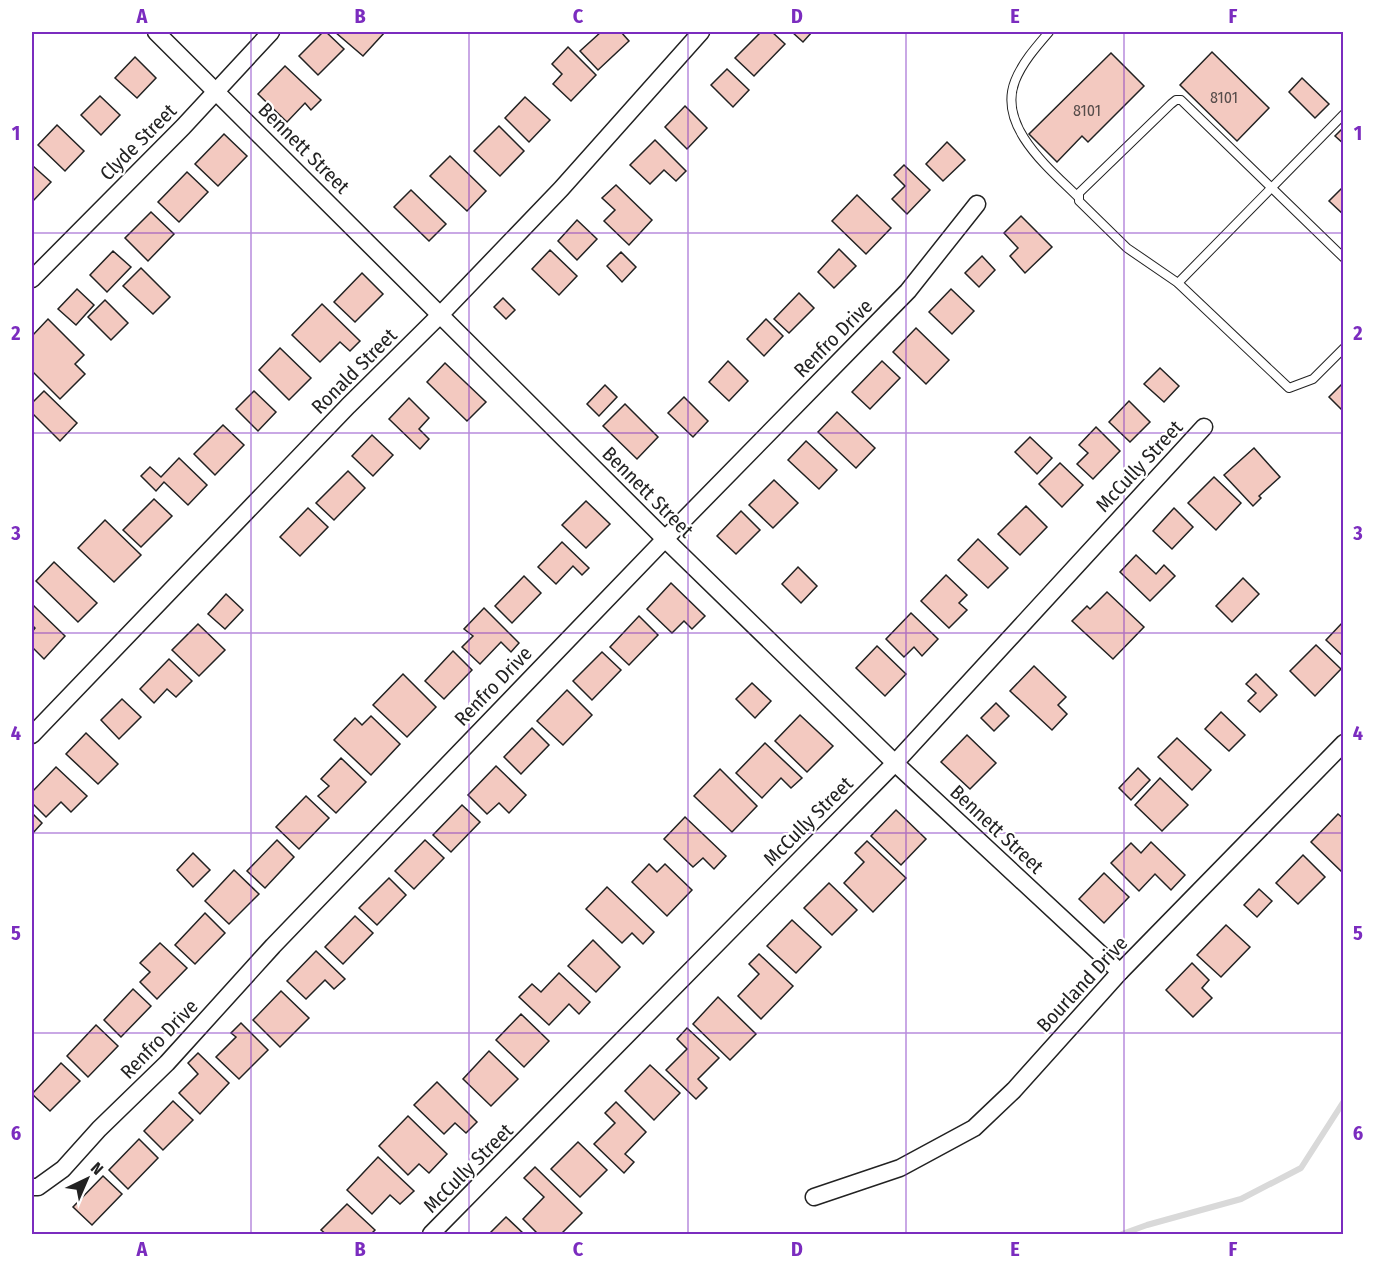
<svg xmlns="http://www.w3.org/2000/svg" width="1375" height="1266" font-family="'Fira Sans Condensed',sans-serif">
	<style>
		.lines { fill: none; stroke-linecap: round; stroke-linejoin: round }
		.stream { stroke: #d9d9d9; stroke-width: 6 }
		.building { fill: #f3c9c0; stroke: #222; stroke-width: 1.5 }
		.service-casing { stroke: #222; stroke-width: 10 }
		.minor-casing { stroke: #222; stroke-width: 19 }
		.service { stroke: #fff; stroke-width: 8 }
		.minor { stroke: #fff; stroke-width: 16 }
		.grid { fill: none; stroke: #7b2cbf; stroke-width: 1.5; stroke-opacity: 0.55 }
		.labels { text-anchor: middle; stroke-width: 4.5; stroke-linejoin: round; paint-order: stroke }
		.number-label { font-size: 16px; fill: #564c4a }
		.street-label { font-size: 20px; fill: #222; stroke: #fff }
		.neatline { fill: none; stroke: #7b2cbf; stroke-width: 2 }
		.grid-label { font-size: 20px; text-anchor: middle; font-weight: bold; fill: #7b2cbf }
	</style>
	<rect width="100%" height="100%" fill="#fff"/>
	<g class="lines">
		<path class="stream" d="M1122 1234 1147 1225 1241 1199 1301 1168 1344 1101"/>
	</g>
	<g class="building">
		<path d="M323 32H326L344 49 318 75 299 56Z"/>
		<path d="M335 32H385L363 56Z"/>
		<path d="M601 32H621L629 41 598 70 580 51Z"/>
		<path d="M761 32H772L785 44 754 76 735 58Z"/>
		<path d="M792 32H812L803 42Z"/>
		<path d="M568 47 596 75 571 101 553 84 562 74 552 64Z"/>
		<path d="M1212 52 1269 108 1237 141 1180 85Z"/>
		<path d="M1111 53 1144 86 1088 142 1082 136 1057 162 1029 134Z"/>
		<path d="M135 57 156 78 137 98 115 78Z"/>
		<path d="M285 66 321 100 311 110 305 103 287 122 258 94Z"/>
		<path d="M727 69 749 90 733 107 711 85Z"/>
		<path d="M1302 78 1329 104 1315 118 1289 92Z"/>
		<path d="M100 96 120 115 101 135 81 115Z"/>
		<path d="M525 97 550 120 529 142 505 118Z"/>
		<path d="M685 106 707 128 687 149 665 127Z"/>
		<path d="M57 125 84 151 65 171 38 145Z"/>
		<path d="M499 126 524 151 500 176 474 151Z"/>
		<path d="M1344 127V144L1335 136Z"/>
		<path d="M224 134 247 156 218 186 195 164Z"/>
		<path d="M655 140 686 171 676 181 664 170 650 184 630 165Z"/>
		<path d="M947 142 965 160 943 181 926 164Z"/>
		<path d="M450 156 486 191 467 211 430 176Z"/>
		<path d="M904 165 930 190 907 214 892 199 905 186 894 175Z"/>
		<path d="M33 166 51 182 33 201 32 168Z"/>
		<path d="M187 172 208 192 179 222 158 202Z"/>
		<path d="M616 185 652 220 629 245 604 221 615 210 602 198Z"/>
		<path d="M1344 186V215L1329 201Z"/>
		<path d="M411 190 446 224 429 241 394 207Z"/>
		<path d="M857 195 891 228 866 254 832 221Z"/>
		<path d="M151 212 174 234 148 261 125 238Z"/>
		<path d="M1021 216 1052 247 1025 273 1010 256 1018 248 1004 233Z"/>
		<path d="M577 220 597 239 577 260 558 241Z"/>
		<path d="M839 249 856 266 834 288 818 272Z"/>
		<path d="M550 250 577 276 559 295 532 269Z"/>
		<path d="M113 251 131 267 107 292 90 275Z"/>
		<path d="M621 252 636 267 622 282 607 266Z"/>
		<path d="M982 256 995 270 979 287 965 273Z"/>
		<path d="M141 268 170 297 153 314 123 286Z"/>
		<path d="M362 273 383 294 355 322 334 302Z"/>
		<path d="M77 289 94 305 76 325 58 309Z"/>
		<path d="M951 289 974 311 952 334 929 312Z"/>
		<path d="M799 293 814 308 789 333 774 319Z"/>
		<path d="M503 298 515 310 506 319 494 307Z"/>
		<path d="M105 300 128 323 111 340 88 317Z"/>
		<path d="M322 304 360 341 350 351 340 342 320 362 292 335Z"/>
		<path d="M48 319 84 355 75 364 85 374 60 399 32 371V336Z"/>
		<path d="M766 319 783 336 764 356 747 339Z"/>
		<path d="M916 328 949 360 926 384 893 352Z"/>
		<path d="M280 348 311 378 289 400 259 370Z"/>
		<path d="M728 361 748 381 729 401 709 382Z"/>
		<path d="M882 361 900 378 870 409 852 392Z"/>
		<path d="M445 363 486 402 467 421 427 382Z"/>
		<path d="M1160 368 1179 386 1164 402 1144 384Z"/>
		<path d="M1344 382V412L1329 397Z"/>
		<path d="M605 385 617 397 599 416 587 404Z"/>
		<path d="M44 391 77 423 60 441 32 413V403Z"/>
		<path d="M254 391 276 412 258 431 236 409Z"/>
		<path d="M684 397 708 421 693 437 668 413Z"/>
		<path d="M409 398 429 418 419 429 429 439 420 449 389 419Z"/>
		<path d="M1129 401 1150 422 1130 442 1109 422Z"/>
		<path d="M625 404 658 437 637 459 603 426Z"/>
		<path d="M837 412 875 448 856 468 818 432Z"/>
		<path d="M223 425 244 445 215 475 194 454Z"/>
		<path d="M1096 427 1120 451 1093 479 1077 464 1088 453 1079 445Z"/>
		<path d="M372 435 393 455 373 476 352 456Z"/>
		<path d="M1030 437 1052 458 1037 474 1015 452Z"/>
		<path d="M806 441 837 470 819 489 788 460Z"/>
		<path d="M1254 448 1280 477 1259 496 1261 498 1253 506 1224 475Z"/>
		<path d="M179 458 207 485 188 505 164 482 156 491 141 476 150 467 161 477Z"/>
		<path d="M1060 463 1083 485 1062 507 1039 484Z"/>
		<path d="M348 471 365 488 334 520 316 503Z"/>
		<path d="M1214 477 1241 503 1216 530 1188 503Z"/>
		<path d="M774 480 798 503 773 528 749 505Z"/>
		<path d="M154 499 172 516 141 547 123 530Z"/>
		<path d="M586 501 610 524 586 548 562 525Z"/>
		<path d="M1026 506 1047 527 1020 555 998 534Z"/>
		<path d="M308 508 328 527 300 556 280 537Z"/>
		<path d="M1174 508 1193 527 1172 549 1153 531Z"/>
		<path d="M741 511 760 530 736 554 717 536Z"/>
		<path d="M105 520 141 555 114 582 78 548Z"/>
		<path d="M978 539 1008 568 988 588 958 560Z"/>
		<path d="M562 542 589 568 582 575 573 566 556 584 538 567Z"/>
		<path d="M1136 555 1156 574 1164 565 1175 576 1150 601 1120 572Z"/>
		<path d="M54 562 97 603 78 622 36 581Z"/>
		<path d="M798 567 817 586 801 603 782 584Z"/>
		<path d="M946 575 967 595 959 603 967 610 949 628 921 601Z"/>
		<path d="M524 576 541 593 512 623 495 606Z"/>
		<path d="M1243 578 1259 594 1232 622 1216 606Z"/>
		<path d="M671 583 705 616 692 629 684 621 672 633 647 609Z"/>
		<path d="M1107 592 1144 627 1113 659 1072 621 1087 606 1090 609Z"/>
		<path d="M226 594 243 610 225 629 208 614Z"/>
		<path d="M34 606 65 636 44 659 32 647V632L35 628 32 625V609Z"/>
		<path d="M484 608 519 643 511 652 501 642 480 664 462 647 473 636 464 629Z"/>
		<path d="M911 613 938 639 922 656 914 647 904 657 886 639Z"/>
		<path d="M639 616 658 635 629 665 610 647Z"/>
		<path d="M1342 623 1344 625V657L1326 640Z"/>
		<path d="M198 624 225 650 199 676 172 650Z"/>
		<path d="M1316 645 1341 669 1315 696 1290 671Z"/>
		<path d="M877 646 906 674 885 696 856 668Z"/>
		<path d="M453 651 472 670 444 699 425 681Z"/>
		<path d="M602 652 621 670 592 700 573 681Z"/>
		<path d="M169 659 192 681 176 697 167 689 154 703 140 689Z"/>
		<path d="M1034 666 1066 697 1058 705 1067 714 1052 730 1010 691Z"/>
		<path d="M403 674 436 707 407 737 373 705Z"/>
		<path d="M1256 674 1277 695 1260 712 1248 701 1256 693 1246 684Z"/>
		<path d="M752 683 771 701 755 718 736 699Z"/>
		<path d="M567 690 592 715 563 745 537 721Z"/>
		<path d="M122 699 141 717 119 739 101 720Z"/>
		<path d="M996 703 1009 716 994 731 981 718Z"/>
		<path d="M1221 712 1245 735 1229 751 1205 729Z"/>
		<path d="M800 715 833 746 807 772 775 741Z"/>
		<path d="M371 716 400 744 371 775 334 740 355 718 362 725Z"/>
		<path d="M532 728 549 745 521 774 504 757Z"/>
		<path d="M86 733 118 764 98 784 66 754Z"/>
		<path d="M967 735 996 763 970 789 941 762Z"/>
		<path d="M1177 738 1211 770 1192 790 1158 757Z"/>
		<path d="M765 743 802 778 791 788 781 778 762 798 736 773Z"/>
		<path d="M341 758 366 782 336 813 318 796 329 786 321 779Z"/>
		<path d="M496 766 526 795 509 813 499 803 487 814 468 795Z"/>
		<path d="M56 767 87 796 71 812 61 802 46 817 32 803V792Z"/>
		<path d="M1138 768 1150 780 1131 800 1119 788Z"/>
		<path d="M720 769 757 806 732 832 694 796Z"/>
		<path d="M1160 778 1188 805 1162 831 1135 805Z"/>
		<path d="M306 796 329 818 299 849 276 827Z"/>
		<path d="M462 805 480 822 451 852 433 835Z"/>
		<path d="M896 810 926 839 901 865 871 836Z"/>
		<path d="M32 813 42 823 32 834Z"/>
		<path d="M1338 814 1344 819 1342 872 1311 842Z"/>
		<path d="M685 817 726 856 714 869 703 858 693 867 664 839Z"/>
		<path d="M277 840 294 857 265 888 247 871Z"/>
		<path d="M425 840 444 858 414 889 395 871Z"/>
		<path d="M867 841 906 878 873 912 844 883 864 862 855 853Z"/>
		<path d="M1151 842 1185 875 1171 890 1155 874 1139 891 1111 863 1131 843 1141 853Z"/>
		<path d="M193 853 210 870 193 887 177 870Z"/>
		<path d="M1303 855 1325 877 1298 904 1276 883Z"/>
		<path d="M649 864 657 872 665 864 692 890 667 916 632 882Z"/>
		<path d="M234 870 259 894 229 924 205 901Z"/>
		<path d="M1104 873 1129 897 1104 923 1079 899Z"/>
		<path d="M389 878 406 895 377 925 359 908Z"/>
		<path d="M829 883 857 910 832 935 804 908Z"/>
		<path d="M607 887 654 932 643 944 632 933 622 943 586 909Z"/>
		<path d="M1259 889 1272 901 1257 917 1244 905Z"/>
		<path d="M205 913 225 933 195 964 175 945Z"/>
		<path d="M355 916 373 933 343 964 325 947Z"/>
		<path d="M792 920 821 947 796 973 767 946Z"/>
		<path d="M1226 925 1250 947 1221 977 1197 955Z"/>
		<path d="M593 940 620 967 596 992 568 966Z"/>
		<path d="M160 943 187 968 157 999 140 982 150 972 140 963Z"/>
		<path d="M316 951 345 979 334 989 325 980 306 999 287 981Z"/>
		<path d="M759 954 793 986 761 1019 738 996 759 974 749 964Z"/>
		<path d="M1192 963 1209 980 1202 988 1212 998 1193 1017 1166 990Z"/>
		<path d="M559 973 590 1002 579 1014 569 1004 549 1025 519 997 532 984 541 992Z"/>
		<path d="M133 989 151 1006 121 1037 104 1020Z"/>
		<path d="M281 991 309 1018 280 1047 253 1020Z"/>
		<path d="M718 997 756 1034 730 1060 693 1024Z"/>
		<path d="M521 1014 549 1041 524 1067 496 1040Z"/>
		<path d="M241 1023 268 1050 239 1079 216 1057 236 1037 231 1033Z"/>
		<path d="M96 1025 118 1046 88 1077 67 1056Z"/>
		<path d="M687 1028 719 1058 698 1079 707 1088 696 1099 666 1070 687 1049 677 1039Z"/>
		<path d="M489 1051 518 1079 491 1106 463 1079Z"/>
		<path d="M198 1053 229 1083 200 1114 179 1093 198 1074 188 1063Z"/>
		<path d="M61 1063 80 1081 50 1111 32 1094Z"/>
		<path d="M650 1065 680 1093 654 1120 625 1091Z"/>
		<path d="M437 1082 477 1122 466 1133 455 1123 444 1134 414 1105Z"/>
		<path d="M173 1101 193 1120 163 1150 144 1131Z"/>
		<path d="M616 1102 646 1132 625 1154 634 1162 624 1173 594 1144 615 1123 605 1113Z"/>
		<path d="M408 1116 447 1154 429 1173 419 1164 408 1175 379 1146Z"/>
		<path d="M139 1139 158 1158 128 1189 109 1170Z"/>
		<path d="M578 1142 607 1170 580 1197 551 1169Z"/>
		<path d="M378 1157 414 1191 400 1204 390 1195 372 1214 347 1190Z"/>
		<path d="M535 1167 582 1213 561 1234H538L523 1219 544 1197 524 1178Z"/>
		<path d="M103 1176 122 1194 92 1225 73 1207Z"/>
		<path d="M347 1204 375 1230 371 1234H326L321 1230Z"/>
		<path d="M506 1217 524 1234H489Z"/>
	</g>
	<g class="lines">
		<g class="service-casing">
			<g id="service">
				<path d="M1049 32C1036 47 1022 63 1015 81 997 127 1050 169 1078 197"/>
				<path d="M1344 258 1181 100H1176L1171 104 1079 193V201L1127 248 1178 283 1289 388 1313 379 1344 348"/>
				<path d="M1178 283 1344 114"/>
			</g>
		</g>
		<g class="minor-casing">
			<g id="minor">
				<path d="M156 32 665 539 895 763 1120 972"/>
				<path d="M32 279 183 127 271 32"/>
				<path d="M32 735 348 406 441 314 561 189 701 32"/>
				<path d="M32 1187H38L63 1169 99 1129 167 1063 273 946 665 539 908 291 977 204"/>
				<path d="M814 1197 900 1168 974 1128 1014 1090 1120 972 1344 743"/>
				<path d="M431 1234 895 763 1204 427"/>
			</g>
		</g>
		<use href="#service" class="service"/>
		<use href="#minor" class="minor"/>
	</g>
	<path class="grid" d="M251 32V1234M469 32V1234M688 32V1234M906 32V1234M1124 32V1234M32 233H1344M32 433H1344M32 633H1344M32 833H1344M32 1033H1344"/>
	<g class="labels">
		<g class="number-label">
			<text x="1224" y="103">8101</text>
			<text x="1087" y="116">8101</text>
		</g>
		<g class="street-label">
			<text transform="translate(138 142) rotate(-45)" y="7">Clyde Street</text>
			<text transform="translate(304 148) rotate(45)" y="7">Bennett Street</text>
			<text transform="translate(833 338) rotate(-45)" y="7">Renfro Drive</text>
			<text transform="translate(354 371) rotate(-45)" y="7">Ronald Street</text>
			<text transform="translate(1139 466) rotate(-47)" y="7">McCully Street</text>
			<text transform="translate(648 492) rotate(45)" y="7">Bennett Street</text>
			<text transform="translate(493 686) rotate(-46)" y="7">Renfro Drive</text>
			<text transform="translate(808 821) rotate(-45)" y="7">McCully Street</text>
			<text transform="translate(997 829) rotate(43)" y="7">Bennett Street</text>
			<text transform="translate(1082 984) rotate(-47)" y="7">Bourland Drive</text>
			<text transform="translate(159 1039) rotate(-46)" y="7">Renfro Drive</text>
			<text transform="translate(468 1168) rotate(-45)" y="7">McCully Street</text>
		</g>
	</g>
	<rect width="1375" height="1266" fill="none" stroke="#ffffff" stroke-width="66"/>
	<g transform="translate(87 1179) rotate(44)" stroke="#ffffff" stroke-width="4.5" paint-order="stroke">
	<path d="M0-4.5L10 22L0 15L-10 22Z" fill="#222222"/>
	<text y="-9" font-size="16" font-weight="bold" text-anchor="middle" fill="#222222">N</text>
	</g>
	<rect x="33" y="33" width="1309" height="1200" class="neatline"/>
	<g class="grid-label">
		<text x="142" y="23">A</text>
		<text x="360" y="23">B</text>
		<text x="578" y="23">C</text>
		<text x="797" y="23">D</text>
		<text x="1015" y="23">E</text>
		<text x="1233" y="23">F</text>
		<text x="16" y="140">1</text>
		<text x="1358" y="140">1</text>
		<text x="16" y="340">2</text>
		<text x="1358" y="340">2</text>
		<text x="16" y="540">3</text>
		<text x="1358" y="540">3</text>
		<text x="16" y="740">4</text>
		<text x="1358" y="740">4</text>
		<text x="16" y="940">5</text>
		<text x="1358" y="940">5</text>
		<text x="16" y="1140">6</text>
		<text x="1358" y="1140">6</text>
		<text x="142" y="1256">A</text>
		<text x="360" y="1256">B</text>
		<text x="578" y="1256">C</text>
		<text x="797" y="1256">D</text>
		<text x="1015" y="1256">E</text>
		<text x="1233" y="1256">F</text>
	</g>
</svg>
